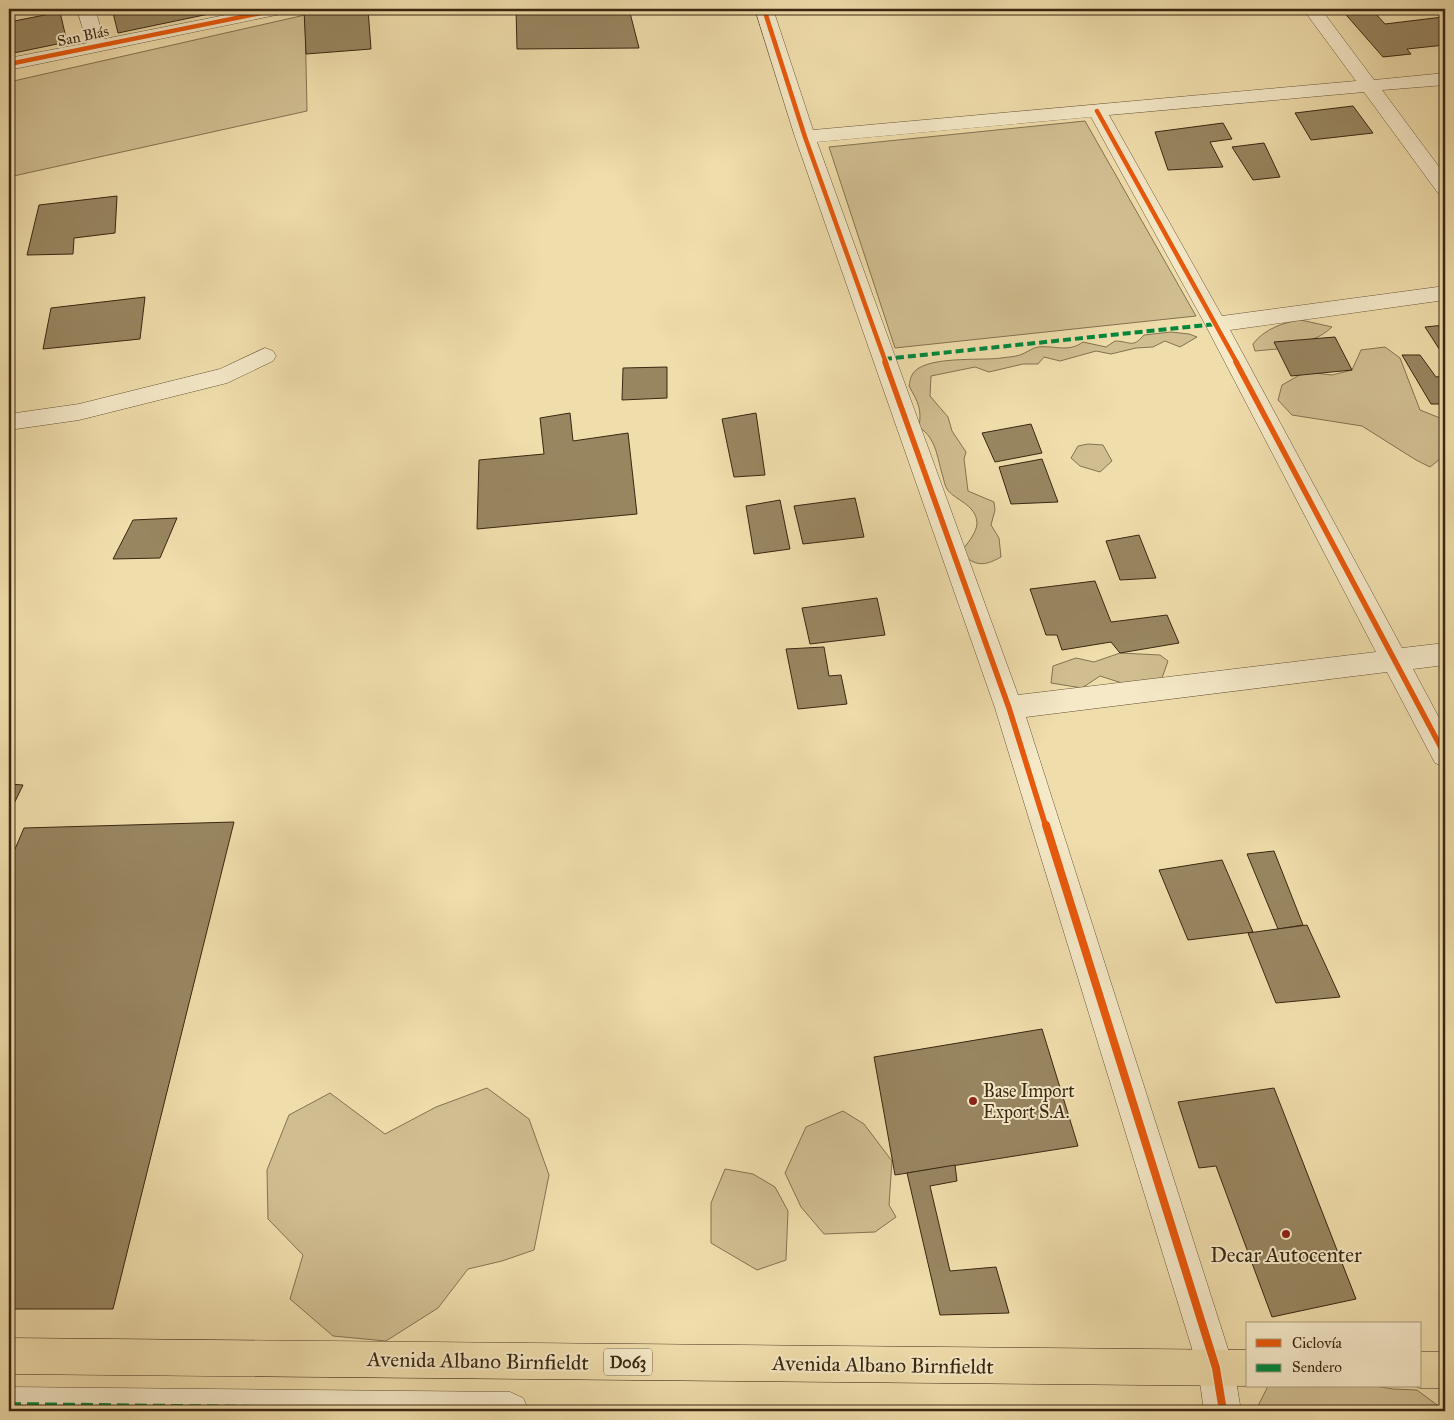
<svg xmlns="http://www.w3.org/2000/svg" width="1454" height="1420" font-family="'IM FELL Great Primer',serif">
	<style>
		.green { fill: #d0be91; stroke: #847251 }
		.building { fill: #988661; stroke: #392711 }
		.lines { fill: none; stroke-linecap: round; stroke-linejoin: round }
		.minor-casing { stroke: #665438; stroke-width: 1 }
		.major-casing { stroke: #392711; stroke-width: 1 }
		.minor { fill: #f5e9c8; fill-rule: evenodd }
		.major { fill: #efddab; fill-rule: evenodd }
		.quiet-far1 { stroke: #00873e; stroke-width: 4; stroke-dasharray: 8 4; stroke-linecap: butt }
		.quiet { stroke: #00873e; stroke-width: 6; stroke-dasharray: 12 6; stroke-linecap: butt }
		.cycleway-far2-casing { stroke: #f5e9c8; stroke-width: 7 }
		.cycleway-far1-casing { stroke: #f5e9c8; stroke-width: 9 }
		.cycleway-casing { stroke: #f5e9c8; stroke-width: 11 }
		.cycleway-far2 { stroke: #e8590c; stroke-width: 4.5 }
		.cycleway-far1 { stroke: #e8590c; stroke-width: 5.5 }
		.cycleway { stroke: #e8590c; stroke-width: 8 }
		.poi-dot { fill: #8f2418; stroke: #f5e9c8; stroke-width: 2 }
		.labels { text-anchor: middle; stroke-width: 4; stroke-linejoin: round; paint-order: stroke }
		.far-street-label { font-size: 15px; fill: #392711; stroke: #f5e9c8 }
		.shield { fill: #f5e9c8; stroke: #716148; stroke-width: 1 }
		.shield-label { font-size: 16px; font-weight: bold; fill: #392711 }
		.poi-label { font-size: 18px; fill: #392711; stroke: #f5e9c8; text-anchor: start }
		.near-poi-label { font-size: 21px; fill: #392711; stroke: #f5e9c8 }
		.near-street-label { font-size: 21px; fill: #392711; stroke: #f5e9c8 }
	</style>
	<rect width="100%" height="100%" fill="#efddab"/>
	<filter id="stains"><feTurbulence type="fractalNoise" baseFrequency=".004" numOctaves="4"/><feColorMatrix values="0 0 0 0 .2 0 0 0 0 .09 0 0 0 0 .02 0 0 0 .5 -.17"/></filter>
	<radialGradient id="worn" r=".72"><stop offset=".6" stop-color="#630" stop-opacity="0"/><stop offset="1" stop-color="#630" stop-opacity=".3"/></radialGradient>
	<g class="green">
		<path d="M305 15 307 111 9 177V82Z"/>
		<path d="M1085 121 1196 316 895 348 829 147Z"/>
		<path d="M1301 320 1332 327C1317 341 1302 343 1282 342L1277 349 1255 351 1253 344C1264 329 1284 322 1301 320Z"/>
		<path d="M1171 332 1189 334 1197 337 1180 347 1165 341 1153 347 1136 348 1111 354 1096 351 1060 361 1044 357 1038 364H1023L989 372 975 367 931 376 930 396 948 417 952 431 966 452 964 459 968 491 994 502 995 510 991 525 999 538 1001 557C983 567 976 566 960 553 966 545 977 533 977 523 976 504 954 500 947 489 945 486 944 481 943 477 937 458 937 439 919 427 922 409 918 402 909 386 910 383 910 378 912 375 922 355 981 361 1001 358 1007 357 1014 357 1020 355 1026 353 1032 348 1038 347 1054 345 1068 353 1083 342L1106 347 1115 341C1130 341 1132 349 1144 335Z"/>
		<path d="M1385 347 1400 358 1420 410 1440 418 1445 432V455L1430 467 1416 460 1362 426 1292 415 1278 400 1282 385 1305 372 1332 375 1352 370 1361 350Z"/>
		<path d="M1088 444 1103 445 1112 461 1100 472 1080 466 1071 458 1078 446Z"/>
		<path d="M1120 653 1160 655 1168 661 1162 678 1125 684 1100 676 1082 688 1051 683 1053 666 1076 658 1094 662Z"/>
		<path d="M487 1088 529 1119 549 1175 534 1250 502 1261 468 1269 438 1308 386 1341 333 1336 290 1299 303 1255 268 1219 267 1170 289 1115 330 1093 385 1134 436 1107Z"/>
		<path d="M843 1111 864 1124 892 1161 889 1205 896 1217 875 1232 824 1234 801 1207 785 1173 806 1127Z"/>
		<path d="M725 1169 753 1174 775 1187 788 1211 786 1260 757 1270 711 1243V1203Z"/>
		<path d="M1268 1386H1375L1393 1389 1417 1390 1445 1411H1261L1258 1406Z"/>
	</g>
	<g class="building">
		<path d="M112 9H227L228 10 118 33Z"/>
		<path d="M304 9H368L371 49 306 54Z"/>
		<path d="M516 9H629L639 48 517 49Z"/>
		<path d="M1341 9H1387L1389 12 1375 13 1385 24 1443 17 1445 20V45L1407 49 1411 54 1383 57Z"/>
		<path d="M60 12 67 42 9 54V22Z"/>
		<path d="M1353 106 1373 133 1311 140 1295 113Z"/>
		<path d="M1223 123 1232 139 1210 142 1223 167 1168 170 1155 132Z"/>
		<path d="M1264 143 1280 177 1253 180 1232 147Z"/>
		<path d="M117 196 115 233 74 238 73 254 27 255 39 205Z"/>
		<path d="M145 297 140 339 43 349 51 308Z"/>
		<path d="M1445 325V358L1425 327Z"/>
		<path d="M1335 337 1352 370 1291 376 1274 342Z"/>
		<path d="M1402 355H1420L1436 377 1445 376V404H1431Z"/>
		<path d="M667 367V398L622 400 623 368Z"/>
		<path d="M570 413 573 441 628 433 637 514 477 529 479 460 544 454 540 418Z"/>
		<path d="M756 413 765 475 734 477 722 419Z"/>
		<path d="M1031 424 1042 453 995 462 982 433Z"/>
		<path d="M1042 459 1058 502 1011 504 999 467Z"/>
		<path d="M855 498 864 537 803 544 794 506Z"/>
		<path d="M780 500 790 549 754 554 746 506Z"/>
		<path d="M177 518 160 558 113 559 133 520Z"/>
		<path d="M1139 535 1156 578 1120 580 1106 541Z"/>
		<path d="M1095 581 1111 622 1167 615 1179 643 1120 653 1111 642 1062 650 1057 635H1046L1030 589Z"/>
		<path d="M877 598 885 635 810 644 802 608Z"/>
		<path d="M824 647 829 676 841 675 847 704 798 709 786 649Z"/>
		<path d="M9 784 23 785 9 814Z"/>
		<path d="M234 822 113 1309H9V863L24 828Z"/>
		<path d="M1274 851 1303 925 1278 929 1247 854Z"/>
		<path d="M1222 860 1253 932 1188 940 1159 870Z"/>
		<path d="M1307 925 1340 997 1276 1003 1248 933Z"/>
		<path d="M1042 1029 1078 1146 895 1175 874 1057Z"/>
		<path d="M1274 1088 1356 1299 1272 1317 1216 1166 1199 1168 1178 1102Z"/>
		<path d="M955 1165 957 1181 930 1186 950 1271 996 1267 1009 1313 940 1315 907 1173Z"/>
	</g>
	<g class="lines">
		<g class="minor-casing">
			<g id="minor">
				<path d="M77 9H95L104 39 256 9H290L287 13 281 14 9 70V58L87 43Z"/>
				<path d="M755 9H773L813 130 1356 81 1303 9H1321L1374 80 1445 73V85L1382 90 1445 175V195L1438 193 1364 92 1109 115 1222 316 1445 286V300L1230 330 1402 648 1445 643V665L1413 669 1445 729V767L1435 763 1387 672 1026 717 1234 1368 1241 1411H1204L1198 1368 995 708 795 137ZM1091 117 1205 324 1376 652 1018 695 817 142Z"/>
				<path d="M265 348 273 351 276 356 273 361 227 383 79 420 9 430V414L79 404 220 369Z"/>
				<path d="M9 1387 510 1392 523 1398 529 1411H9Z"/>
			</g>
		</g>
		<g class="major-casing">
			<g id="major">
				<path d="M9 1338 1248 1350V1386L9 1374Z"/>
				<path d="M1420 1352H1445V1388H1420L1415 1386H1420Z"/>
			</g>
		</g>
		<use href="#minor" class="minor"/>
		<use href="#major" class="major"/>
		<path class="quiet-far1" d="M884 359 1216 324"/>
		<path class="quiet" d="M9 1405 510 1411"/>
		<g class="cycleway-far2-casing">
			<g id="cycleway-far2">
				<path d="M764 9 805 137 886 363"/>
				<path d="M9 64 281 9"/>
				<path d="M1097 111 1237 363"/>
			</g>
		</g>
		<g class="cycleway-far1-casing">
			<g id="cycleway-far1">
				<path d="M885 362 1009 708 1046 827"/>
				<path d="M1236 362 1445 755"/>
			</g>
		</g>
		<g class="cycleway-casing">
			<path id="cycleway" d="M1046 825 1216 1368 1223 1411"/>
		</g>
		<use href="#cycleway-far2" class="cycleway-far2"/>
		<use href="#cycleway-far1" class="cycleway-far1"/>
		<use href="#cycleway" class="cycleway"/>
	</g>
	<g class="poi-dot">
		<circle cx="973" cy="1101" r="5"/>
		<circle cx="1286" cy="1234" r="5"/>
	</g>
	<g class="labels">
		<g class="far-street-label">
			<text transform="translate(83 36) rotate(-12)" y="5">San Blás</text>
		</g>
		<rect class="shield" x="604" y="1348.5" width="48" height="27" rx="4"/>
		<g class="shield-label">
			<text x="628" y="1368">D063</text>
		</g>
		<g class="poi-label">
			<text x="983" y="1097">Base Import<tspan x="983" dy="21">Export S.A.</tspan></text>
		</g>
		<g class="near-poi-label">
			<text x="1286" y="1262">Decar Autocenter</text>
		</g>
		<g class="near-street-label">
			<text transform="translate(478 1361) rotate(1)" y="7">Avenida Albano Birnfieldt</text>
			<text transform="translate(883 1365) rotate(1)" y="7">Avenida Albano Birnfieldt</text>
		</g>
	</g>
	<rect width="1454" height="1420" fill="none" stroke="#efddab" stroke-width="30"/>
	<rect x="10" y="10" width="1434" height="1400" fill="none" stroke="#392711" stroke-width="2.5"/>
	<rect x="15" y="15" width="1424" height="1390" fill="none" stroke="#392711"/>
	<rect x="1246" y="1322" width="175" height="65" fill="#f5e9c8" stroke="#aa9b7f"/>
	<rect x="1256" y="1339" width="25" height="8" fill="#e8590c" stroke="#aa9b7f"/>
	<text x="1292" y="1348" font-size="15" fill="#392711">Ciclovía</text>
	<rect x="1256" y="1364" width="25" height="8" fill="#00873e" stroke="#aa9b7f"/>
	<text x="1292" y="1372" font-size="15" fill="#392711">Sendero</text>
	<rect width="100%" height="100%" filter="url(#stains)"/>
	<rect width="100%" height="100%" fill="url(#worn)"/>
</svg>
